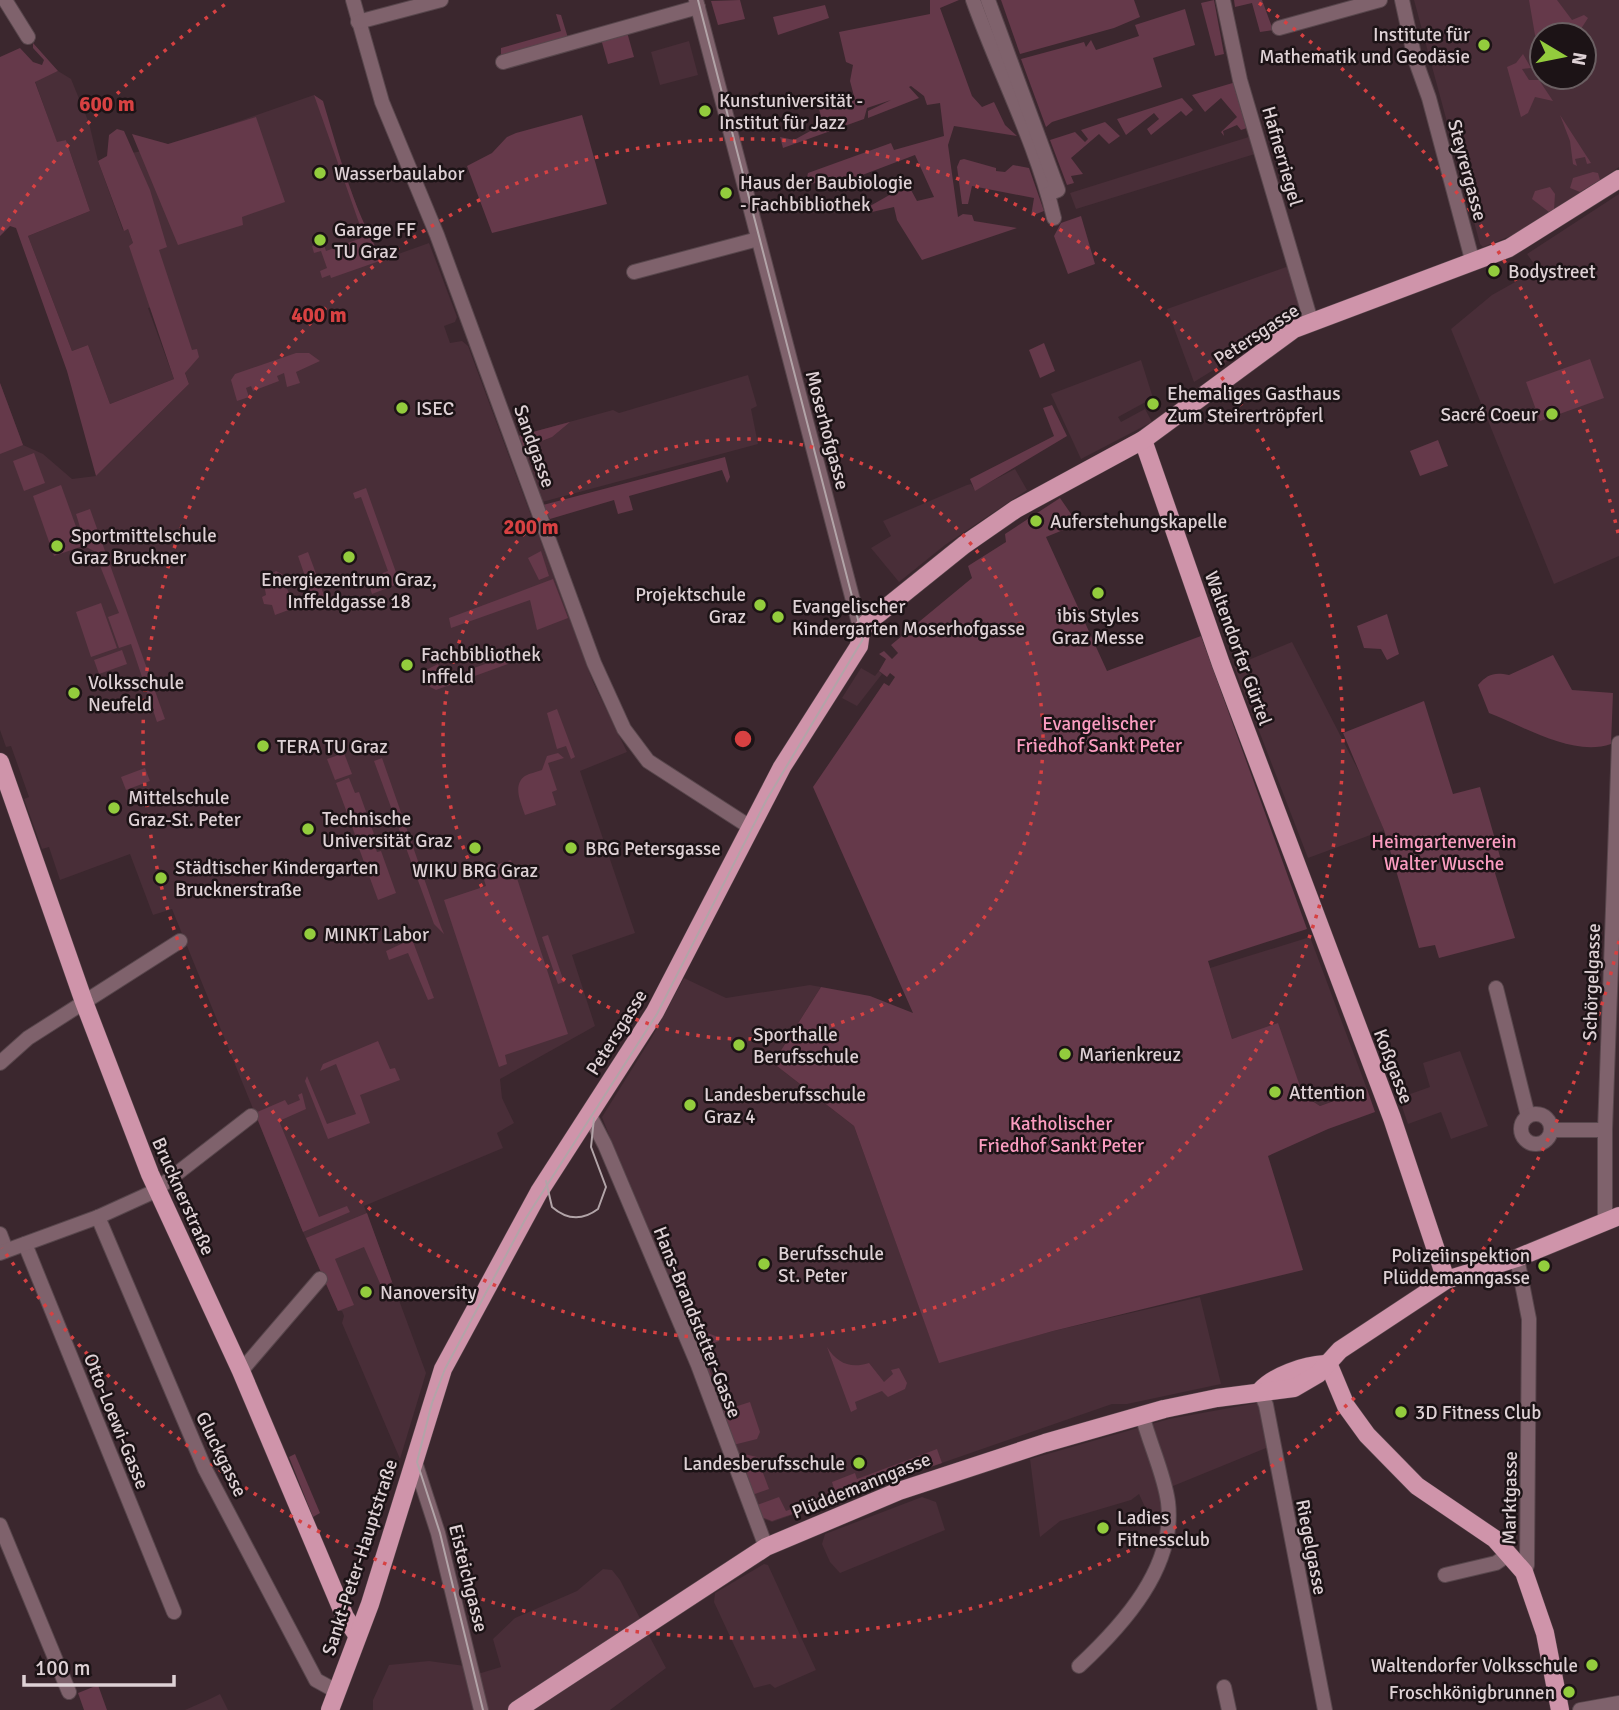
<svg xmlns="http://www.w3.org/2000/svg" width="1619" height="1710" font-family="Signika,sans-serif">
	<style>
		.built { fill: #492e38; fill-rule: evenodd }
		.green { fill: #65394a }
		.lines { fill: none; stroke-linecap: round; stroke-linejoin: round }
		.minor-casing { stroke: #58464c; stroke-width: 16 }
		.major-casing { stroke: #58464c; stroke-width: 19 }
		.minor { stroke: #7f626c; stroke-width: 14 }
		.major { stroke: #cf94aa; stroke-width: 18 }
		.tram { stroke: #b2a4a8; stroke-width: 2 }
		.ring { fill: none; stroke: #d74142; stroke-width: 3.5; stroke-dasharray: 3.5 7 }
		.poi-dot { fill: #93cc3d; stroke: #1c1316; stroke-width: 2.5 }
		.labels { text-anchor: middle; stroke-width: 5; stroke-linejoin: round; paint-order: stroke }
		.poi-label { font-size: 19px; fill: #ded1d5; stroke: #1c1316; text-anchor: start }
		.street-label { font-size: 19px; fill: #ded1d5; stroke: #1c1316 }
		.park-label { font-size: 19px; fill: #fb9dc1; stroke: #1c1316 }
		.centre { fill: #d74142; stroke: #1c1316; stroke-width: 3.5 }
		.ring-label { font-size: 21px; text-anchor: middle; font-weight: bold; fill: #d74142; stroke: #1c1316; stroke-width: 5; stroke-linejoin: round; paint-order: stroke }
	</style>
	<rect width="100%" height="100%" fill="#3b272e"/>
	<g class="built">
		<path d="M1414 0H1619V167L1528 229 1483 247 1480 244ZM1542 35H1584V77H1542Z"/>
		<path d="M689 41 698 75 660 85 651 52Z"/>
		<path d="M58 71 71 79 89 123 98 161 123 230 128 229 133 243 152 307 148 308 174 379 110 404 88 345 72 351 28 236 90 211 66 140 57 143 35 81Z"/>
		<path d="M314 95 320 101 376 262 429 243 457 317 455 322 444 326 450 343 462 341 468 346 593 682 627 752 580 771 635 933 572 955 595 1026 500 1079 502 1098 514 1123 497 1133 503 1148 364 1206 426 1373 400 1459 342 1323 344 1316 342 1311H338L303 1232 172 909 153 915 130 854 60 880 49 847 42 849 24 799 29 797 11 746 6 747 0 730V383L23 445 43 454 72 479 96 476 189 384 111 157 168 146Z"/>
		<path d="M1252 136 1258 153 1076 209 1070 193Z"/>
		<path d="M1619 194V556L1554 584 1451 329 1492 295 1535 271 1537 268 1527 254Z"/>
		<path d="M1289 266 1304 314 1194 382 1167 309Z"/>
		<path d="M1141 360 1153 398 1118 417 1121 422 1145 409 1152 422 1081 459 1051 394Z"/>
		<path d="M748 375 757 406 751 409 758 444 542 502 518 436 613 410 619 413Z"/>
		<path d="M1015 469 1027 490 945 545 899 582 871 548 891 536 883 521 967 485 971 484 975 490Z"/>
		<path d="M1292 642 1367 787 1384 830 1308 858 1234 666Z"/>
		<path d="M861 668 875 676 879 671 882 674 857 706 842 698Z"/>
		<path d="M1310 937 1367 1089 1320 1106 1303 1095 1238 1037 1232 1039 1210 968Z"/>
		<path d="M684 978 726 998 810 985 821 987 773 1063 854 1126 939 1362 1053 1331 1200 1297 1221 1384 1127 1404H1112L772 1522 761 1518 698 1344 651 1242 602 1117 652 1037Z"/>
		<path d="M1460 1051 1488 1126 1451 1139 1441 1112 1408 1124 1399 1098 1430 1087 1423 1063Z"/>
		<path d="M1257 1403 1261 1406 1270 1438 1266 1448 1173 1486 1168 1504 1150 1518 1139 1494 1131 1500 1060 1521 1040 1537 1030 1459 1169 1419Z"/>
		<path d="M922 1497 936 1502 945 1530 840 1573 830 1562 822 1544 825 1534Z"/>
		<path d="M764 1564 768 1565 816 1670 775 1688 770 1684 754 1688 714 1602 715 1593Z"/>
		<path d="M603 1569 612 1570 620 1580 666 1668 610 1710H373V1700L389 1665 429 1661 465 1666 481 1673 501 1667 493 1639 515 1618 577 1591Z"/>
		<path d="M220 1694 228 1710H185L210 1699Z"/>
	</g>
	<g class="green">
		<path d="M740 0 745 19 718 25 711 1Z"/>
		<path d="M930 0H959L940 8 972 96 982 107 994 102 1005 125 1017 136 954 126 948 145 958 217 963 214 972 215 974 221 1017 228 922 260 897 220 894 207 872 212 870 206 893 193 892 184 905 179 917 201 934 197 915 155 828 188 826 181 805 185 808 173 891 143 894 150 944 136 940 103 927 105 924 96 911 86 909 87 919 98 868 118V111L891 100 867 108 864 119 783 148 780 137 794 140 823 124 819 109 855 100 850 81 853 65 846 62 839 32 930 14Z"/>
		<path d="M1001 0H1134L1140 17 1114 28 1020 54Z"/>
		<path d="M1214 0 1224 54 1215 56 1201 3Z"/>
		<path d="M1234 0H1262L1273 30 1260 32 1252 3 1235 7Z"/>
		<path d="M1529 0H1557L1572 20 1584 15 1588 18 1577 35H1542V51L1535 35Z"/>
		<path d="M825 5 829 18 778 35 773 17Z"/>
		<path d="M1185 9 1195 45 1153 58 1162 87 1052 122 1046 127 1021 59 1084 42 1086 47 1091 40 1096 50 1139 36 1135 25Z"/>
		<path d="M556 14 561 15 568 38 501 55V48L561 31Z"/>
		<path d="M627 32 634 57 608 64 601 39Z"/>
		<path d="M33 43 58 71 35 82 57 142 66 140 90 211 28 236 72 351 88 345 110 404 174 379 129 246 133 243 128 229 124 231 98 161 107 156 109 135 117 129 124 131 150 190 167 247 159 250 192 350 197 349 199 357 185 373 189 384 96 476 67 371 16 228 10 226 0 236V57L20 48 33 62 42 65 44 60 33 48Z"/>
		<path d="M1523 54 1531 68 1522 69 1529 80H1539L1553 101 1535 97 1528 113 1521 117 1507 67 1516 63Z"/>
		<path d="M1236 82 1250 127 1241 130 1237 125 1223 131 1224 136 1221 132 1237 117 1221 98 1205 112 1192 95Z"/>
		<path d="M314 95 323 101C339 154 352 205 379 253L391 257 331 278 330 275 322 278 320 271 327 268 321 251 314 253 312 246 323 242 326 251 364 237Z"/>
		<path d="M1182 98 1193 110 1186 116 1181 111 1151 135 1147 129 1159 119 1154 113 1126 135 1117 119Z"/>
		<path d="M582 115 607 204 492 233 467 166 492 153 507 137 516 133Z"/>
		<path d="M1560 115 1591 163 1587 164 1585 157 1575 159 1577 166 1573 164 1570 141Z"/>
		<path d="M256 117 285 202 242 217 243 225 178 245 132 134 168 144Z"/>
		<path d="M1105 122 1120 136 1109 144 1099 134 1071 158 1083 174 1071 176 1074 183 1067 185 1050 140 1075 132 1085 142 1088 139 1081 130Z"/>
		<path d="M964 159 996 168V171L1005 172 1013 165 1029 168 1044 211 1031 216 1034 198 972 186 968 204H962L957 167 960 160Z"/>
		<path d="M1593 172 1598 173 1600 180 1580 192 1570 188 1573 178Z"/>
		<path d="M1550 187 1555 194 1554 210 1549 212 1532 199 1535 191Z"/>
		<path d="M1081 216 1095 264 1068 274 1054 236 1061 223Z"/>
		<path d="M1044 343 1055 371 1040 378 1029 350Z"/>
		<path d="M296 353H309L320 361 296 372 300 383 287 387 284 373 277 376 279 381 253 391 251 386 246 388 249 397 237 401 231 380 235 374Z"/>
		<path d="M1590 359 1604 398 1540 421 1526 382Z"/>
		<path d="M0 383 23 445 0 454Z"/>
		<path d="M1052 405 1067 436 975 491 970 479 1054 436 1043 408Z"/>
		<path d="M570 422 552 437 526 447 524 452 518 436Z"/>
		<path d="M1438 440 1448 466 1420 476 1410 451Z"/>
		<path d="M34 453 45 483 24 491 13 461Z"/>
		<path d="M725 457 730 477 727 483 722 470 629 496 633 510 618 514 614 500 550 519 543 505Z"/>
		<path d="M61 485 83 546 54 556 33 496Z"/>
		<path d="M366 488 398 578 395 585 372 594 367 579 388 571 361 497 355 499 353 493Z"/>
		<path d="M1060 498 1078 524 1046 537 1107 671 1201 636 1307 929 1208 961 1232 1039 1278 1023 1303 1095 1320 1106 1367 1089 1375 1112 1328 1129 1268 1156 1303 1270 1053 1331 939 1363 854 1126 773 1063 821 987 870 996 913 1013 813 787 884 683 889 686 895 677 890 673 887 677 879 671 886 659 879 654 884 651 892 659 898 653 891 645 972 578 968 566 1006 542 1005 534Z"/>
		<path d="M90 509 165 719 157 722 131 644 119 648 108 617 119 613 94 551 86 547 76 514Z"/>
		<path d="M541 551 549 576 539 580 528 558Z"/>
		<path d="M308 552 325 598 314 602 298 556Z"/>
		<path d="M276 571 282 574 294 608 275 615 272 605 264 604 262 597 266 595 263 579Z"/>
		<path d="M553 579 568 618 537 630 530 600 451 628 449 618Z"/>
		<path d="M101 603 117 648 91 657 76 612Z"/>
		<path d="M1387 614 1399 654 1387 660 1381 649 1364 648 1357 626Z"/>
		<path d="M122 650 127 664 99 674 94 660Z"/>
		<path d="M1553 655 1572 690 1613 693 1611 744C1573 757 1525 727 1489 713L1478 685C1488 674 1494 672 1509 675Z"/>
		<path d="M507 656 511 663 436 690 430 687 424 671 438 664 444 679Z"/>
		<path d="M1424 701 1453 794 1480 787 1501 860 1495 873 1515 938 1439 958 1435 945 1419 948 1384 830 1343 733Z"/>
		<path d="M557 709 575 757 571 759 566 746 557 749 547 713Z"/>
		<path d="M344 753 352 774 335 780 327 759Z"/>
		<path d="M558 753 564 758 548 763 557 790 552 792 556 805 525 815C521 803 512 785 525 776 530 773 537 772 542 770L547 756Z"/>
		<path d="M382 758 441 927 444 934 434 924 374 761Z"/>
		<path d="M145 768 150 781 126 790 121 777Z"/>
		<path d="M349 778 355 793 359 792 374 834 357 840 336 783Z"/>
		<path d="M372 838 377 852 381 851 396 893 378 900 357 843Z"/>
		<path d="M511 860 568 1034 505 1055 507 1064 499 1067 444 900 486 886 481 870Z"/>
		<path d="M548 935 564 982 558 984 542 937Z"/>
		<path d="M412 939 434 998 428 1000 408 953 389 960 386 951Z"/>
		<path d="M378 1041 390 1069 395 1068 400 1080 360 1095 370 1123 328 1139 305 1081 307 1076 327 1124 356 1114 336 1064 320 1071 323 1064Z"/>
		<path d="M302 1093 306 1109 279 1121 319 1217 347 1206 350 1212 303 1232 255 1113 285 1100 288 1105 300 1100 298 1095Z"/>
		<path d="M367 1213 392 1282 382 1288 364 1247 335 1259 354 1305 338 1311 306 1238Z"/>
		<path d="M690 1326 718 1337 719 1341 701 1348 725 1410 750 1402 760 1432 757 1439 733 1445Z"/>
		<path d="M827 1347C837 1363 850 1369 869 1363L884 1382 893 1374 891 1370 899 1368 907 1383 905 1389 888 1397 882 1391 855 1402 857 1409 851 1412Z"/>
		<path d="M937 1449 942 1463 772 1521 761 1517 757 1505 779 1497 786 1511 835 1492 832 1482 855 1473 857 1479Z"/>
		<path d="M740 1453 757 1457 769 1489 752 1495 738 1458Z"/>
		<path d="M295 1454 320 1513 313 1517 289 1457Z"/>
		<path d="M98 1685 107 1710H84L78 1693Z"/>
	</g>
	<g class="lines">
		<g class="minor-casing">
			<g id="minor">
				<path d="M5 0 28 37"/>
				<path d="M353 0 382 102 437 235 594 663 624 729 648 761 750 827"/>
				<path d="M696 0 861 631"/>
				<path d="M973 0C999 73 1036 142 1054 218"/>
				<path d="M988 0 1058 190 1048 194"/>
				<path d="M1223 0 1240 80 1311 321"/>
				<path d="M1402 0 1415 59 1429 98 1473 263"/>
				<path d="M358 22 441 0"/>
				<path d="M1279 28 1380 0"/>
				<path d="M503 62 698 7"/>
				<path d="M634 272 758 239"/>
				<path d="M1496 988 1528 1116"/>
				<path d="M0 1063 28 1038 180 941"/>
				<path d="M589 1114 605 1145 698 1365 766 1547"/>
				<circle cx="1536" cy="1129" r="15"/>
				<path d="M1551 1130H1605"/>
				<path d="M98 1217 205 1469 316 1680 336 1691"/>
				<path d="M1605 1222V1130L1619 743"/>
				<path d="M0 1234 6 1250"/>
				<path d="M25 1244 174 1612"/>
				<path d="M0 1253 98 1217 153 1192 251 1116"/>
				<path d="M1517 1258 1529 1319 1527 1565 1524 1572"/>
				<path d="M241 1371 320 1279"/>
				<path d="M1260 1391 1266 1405 1325 1710"/>
				<path d="M414 1459 438 1533 481 1710"/>
				<path d="M0 1525 69 1692"/>
				<path d="M1445 1575 1496 1563 1509 1554"/>
				<path d="M1079 1666C1123 1625 1176 1567 1168 1502 1164 1473 1149 1443 1142 1414"/>
				<path d="M1224 1687 1229 1710"/>
				<path d="M1580 1710 1619 1703"/>
			</g>
		</g>
		<g class="major-casing">
			<g id="major">
				<path d="M1143 440 1221 664 1392 1118 1446 1280"/>
				<path d="M0 762 84 1002 150 1174 241 1371 345 1617 357 1635"/>
				<path d="M1328 1363 1346 1406 1367 1435 1417 1486 1495 1539 1524 1572 1545 1633 1560 1710"/>
				<path d="M1260 1391C1273 1376 1304 1365 1325 1364"/>
				<path d="M330 1710 370 1604 443 1369 539 1192 655 1012 782 767 859 646 861 631 867 623 964 545 1016 509 1143 440 1294 329 1509 248 1619 179"/>
				<path d="M517 1710 766 1547 899 1491 1045 1443 1164 1409 1217 1398 1294 1388 1318 1374 1340 1350 1446 1280 1517 1258 1619 1216"/>
			</g>
		</g>
		<use href="#minor" class="minor"/>
		<use href="#major" class="major"/>
		<g class="tram">
			<path d="M546 1181 552 1207C567 1220 582 1221 598 1209L606 1187 591 1147 594 1118"/>
			<path d="M483 1710 440 1533 417 1462 432 1403 445 1369 526 1218 657 1014 767 799 863 639 698 0"/>
		</g>
	</g>
	<g class="ring">
		<circle cx="743" cy="739" r="300"/>
		<circle cx="743" cy="739" r="600"/>
		<path d="M1619 941A899 899 0 0 1 2 1248M2 230A899 899 0 0 1 227 3M1259 3A899 899 0 0 1 1619 537"/>
	</g>
	<g class="poi-dot">
		<circle cx="1484" cy="45" r="7"/>
		<circle cx="705" cy="111" r="7"/>
		<circle cx="320" cy="173" r="7"/>
		<circle cx="726" cy="193" r="7"/>
		<circle cx="320" cy="240" r="7"/>
		<circle cx="1494" cy="271" r="7"/>
		<circle cx="1153" cy="404" r="7"/>
		<circle cx="402" cy="408" r="7"/>
		<circle cx="1552" cy="414" r="7"/>
		<circle cx="1036" cy="521" r="7"/>
		<circle cx="57" cy="546" r="7"/>
		<circle cx="349" cy="557" r="7"/>
		<circle cx="1098" cy="593" r="7"/>
		<circle cx="760" cy="605" r="7"/>
		<circle cx="778" cy="617" r="7"/>
		<circle cx="407" cy="665" r="7"/>
		<circle cx="74" cy="693" r="7"/>
		<circle cx="263" cy="746" r="7"/>
		<circle cx="114" cy="808" r="7"/>
		<circle cx="308" cy="829" r="7"/>
		<circle cx="475" cy="848" r="7"/>
		<circle cx="571" cy="848" r="7"/>
		<circle cx="161" cy="878" r="7"/>
		<circle cx="310" cy="934" r="7"/>
		<circle cx="739" cy="1045" r="7"/>
		<circle cx="1065" cy="1054" r="7"/>
		<circle cx="1275" cy="1092" r="7"/>
		<circle cx="690" cy="1105" r="7"/>
		<circle cx="764" cy="1264" r="7"/>
		<circle cx="1544" cy="1266" r="7"/>
		<circle cx="366" cy="1292" r="7"/>
		<circle cx="1401" cy="1412" r="7"/>
		<circle cx="859" cy="1463" r="7"/>
		<circle cx="1103" cy="1528" r="7"/>
		<circle cx="1592" cy="1665" r="7"/>
		<circle cx="1569" cy="1692" r="7"/>
	</g>
	<g class="labels">
		<g class="poi-label">
			<text x="1470" y="41" text-anchor="end">Institute für<tspan x="1470" dy="22">Mathematik und Geodäsie</tspan></text>
			<text x="719" y="107">Kunstuniversität -<tspan x="719" dy="22">Institut für Jazz</tspan></text>
			<text x="334" y="180">Wasserbaulabor</text>
			<text x="740" y="189">Haus der Baubiologie<tspan x="740" dy="22">- Fachbibliothek</tspan></text>
			<text x="334" y="236">Garage FF<tspan x="334" dy="22">TU Graz</tspan></text>
			<text x="1508" y="278">Bodystreet</text>
			<text x="1167" y="400">Ehemaliges Gasthaus<tspan x="1167" dy="22">Zum Steirertröpferl</tspan></text>
			<text x="416" y="415">ISEC</text>
			<text x="1538" y="421" text-anchor="end">Sacré Coeur</text>
			<text x="1050" y="528">Auferstehungskapelle</text>
			<text x="71" y="542">Sportmittelschule<tspan x="71" dy="22">Graz Bruckner</tspan></text>
			<text x="349" y="586" text-anchor="middle">Energiezentrum Graz,<tspan x="349" dy="22">Inffeldgasse 18</tspan></text>
			<text x="746" y="601" text-anchor="end">Projektschule<tspan x="746" dy="22">Graz</tspan></text>
			<text x="792" y="613">Evangelischer<tspan x="792" dy="22">Kindergarten Moserhofgasse</tspan></text>
			<text x="1098" y="622" text-anchor="middle">ibis Styles<tspan x="1098" dy="22">Graz Messe</tspan></text>
			<text x="421" y="661">Fachbibliothek<tspan x="421" dy="22">Inffeld</tspan></text>
			<text x="88" y="689">Volksschule<tspan x="88" dy="22">Neufeld</tspan></text>
			<text x="277" y="753">TERA TU Graz</text>
			<text x="128" y="804">Mittelschule<tspan x="128" dy="22">Graz-St. Peter</tspan></text>
			<text x="322" y="825">Technische<tspan x="322" dy="22">Universität Graz</tspan></text>
			<text x="585" y="855">BRG Petersgasse</text>
			<text x="175" y="874">Städtischer Kindergarten<tspan x="175" dy="22">Brucknerstraße</tspan></text>
			<text x="475" y="877" text-anchor="middle">WIKU BRG Graz</text>
			<text x="324" y="941">MINKT Labor</text>
			<text x="753" y="1041">Sporthalle<tspan x="753" dy="22">Berufsschule</tspan></text>
			<text x="1079" y="1061">Marienkreuz</text>
			<text x="1289" y="1099">Attention</text>
			<text x="704" y="1101">Landesberufsschule<tspan x="704" dy="22">Graz 4</tspan></text>
			<text x="778" y="1260">Berufsschule<tspan x="778" dy="22">St. Peter</tspan></text>
			<text x="1530" y="1262" text-anchor="end">Polizeiinspektion<tspan x="1530" dy="22">Plüddemanngasse</tspan></text>
			<text x="380" y="1299">Nanoversity</text>
			<text x="1415" y="1419">3D Fitness Club</text>
			<text x="845" y="1470" text-anchor="end">Landesberufsschule</text>
			<text x="1117" y="1524">Ladies<tspan x="1117" dy="22">Fitnessclub</tspan></text>
			<text x="1578" y="1672" text-anchor="end">Waltendorfer Volksschule</text>
			<text x="1555" y="1699" text-anchor="end">Froschkönigbrunnen</text>
		</g>
		<g class="street-label">
			<text transform="translate(1283 156) rotate(74)" y="7">Hafnerriegel</text>
			<text transform="translate(1468 170) rotate(75)" y="7">Steyrergasse</text>
			<text transform="translate(1256 334) rotate(-33)" y="7">Petersgasse</text>
			<text transform="translate(828 430) rotate(75)" y="7">Moserhofgasse</text>
			<text transform="translate(535 446) rotate(70)" y="7">Sandgasse</text>
			<text transform="translate(1239 648) rotate(70)" y="7">Waltendorfer Gürtel</text>
			<text transform="translate(1591 982) rotate(-88)" y="7">Schörgelgasse</text>
			<text transform="translate(616 1032) rotate(-58)" y="7">Petersgasse</text>
			<text transform="translate(1394 1066) rotate(69)" y="7">Koßgasse</text>
			<text transform="translate(184 1196) rotate(66)" y="7">Brucknerstraße</text>
			<text transform="translate(698 1322) rotate(68)" y="7">Hans-Brandstetter-Gasse</text>
			<text transform="translate(117 1421) rotate(68)" y="7">Otto-Loewi-Gasse</text>
			<text transform="translate(222 1454) rotate(64)" y="7">Gluckgasse</text>
			<text transform="translate(861 1485) rotate(-22)" y="7">Plüddemanngasse</text>
			<text transform="translate(1509 1498) rotate(-89)" y="7">Marktgasse</text>
			<text transform="translate(1312 1547) rotate(79)" y="7">Riegelgasse</text>
			<text transform="translate(359 1557) rotate(-72)" y="7">Sankt-Peter-Hauptstraße</text>
			<text transform="translate(469 1578) rotate(76)" y="7">Eisteichgasse</text>
		</g>
		<g class="park-label">
			<text x="1099" y="730">Evangelischer<tspan x="1099" dy="22">Friedhof Sankt Peter</tspan></text>
			<text x="1444" y="848">Heimgartenverein<tspan x="1444" dy="22">Walter Wusche</tspan></text>
			<text x="1061" y="1130">Katholischer<tspan x="1061" dy="22">Friedhof Sankt Peter</tspan></text>
		</g>
	</g>
	<circle cx="743" cy="739" r="10" class="centre"/>
	<g class="ring-label">
		<text x="107" y="111">600 m</text>
		<text x="319" y="322">400 m</text>
		<text x="531" y="534">200 m</text>
	</g>
	<g transform="translate(1563 56) rotate(100)"><circle r="33" fill="#1c1316" stroke="#6a5f62" stroke-width="2"/>
	<path d="M0-5L12 26L0 18L-12 26Z" fill="#93cc3d"/>
	<text y="-10" font-size="19" font-weight="bold" text-anchor="middle" fill="#ded1d5">N</text>
	</g>
	<path d="M24 1675v10h150v-10" fill="none" stroke="#ded1d5" stroke-width="3.5"/>
	<text x="35" y="1675" font-size="21" fill="#ded1d5" stroke="#1c1316" stroke-width="5" paint-order="stroke">100 m</text>
</svg>
